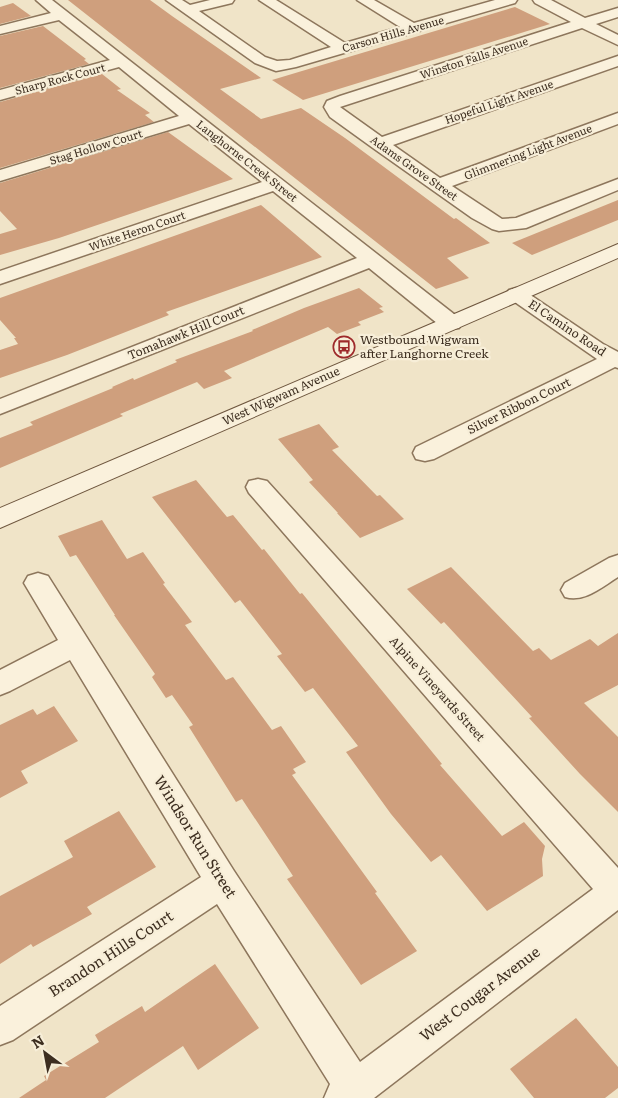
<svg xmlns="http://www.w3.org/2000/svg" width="618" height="1098" font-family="Literata,serif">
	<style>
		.building { fill: #cf9f7d }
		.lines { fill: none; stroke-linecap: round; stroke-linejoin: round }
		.street-casing { stroke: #8d765c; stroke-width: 3 }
		.secondary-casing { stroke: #6f573f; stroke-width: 2 }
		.street { fill: #faf1dc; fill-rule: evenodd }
		.secondary { fill: #faf1dc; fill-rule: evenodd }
		.labels { text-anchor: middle; stroke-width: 4.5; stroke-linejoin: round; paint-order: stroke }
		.far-street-label { font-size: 11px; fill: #3d2e20; stroke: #f7eed8 }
		.street-label { font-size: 12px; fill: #3d2e20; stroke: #f7eed8 }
		.poi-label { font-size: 12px; fill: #3d2e20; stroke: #f7eed8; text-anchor: start }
		.near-street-label { font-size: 15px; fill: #3d2e20; stroke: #f7eed8 }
	</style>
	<rect width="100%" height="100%" fill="#f0e4c8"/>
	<g class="building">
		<path d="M68 0H150L172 16 261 78 220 89 261 119 301 108 345 138 454 219 456 218 490 243 447 258 469 278 436 289Z"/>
		<path d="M13 3 31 16 0 24V7Z"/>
		<path d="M515 7 550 24 303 100 272 80Z"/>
		<path d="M43 26 86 59 84 60 89 64 0 88V36Z"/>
		<path d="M102 74 121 89 117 90 150 113 145 115 154 122 0 168V102Z"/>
		<path d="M168 132 233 179 59 238 0 255V234L17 229 0 211V183Z"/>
		<path d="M618 200V220L532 255 512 243Z"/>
		<path d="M261 205 322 257 166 312 169 315 67 355 0 378V350L18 344 14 338H16L0 320V298Z"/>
		<path d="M359 288 383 307 379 308 384 312 358 322 361 325 337 334 328 327 224 371 232 378 204 389 197 382 120 414 123 416 0 468V438L33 425 30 422 113 388 112 387 133 378 134 380 177 362 175 360 253 331 252 330 304 308Z"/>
		<path d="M319 424 339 447 332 450 377 496 380 495 404 519 360 538 337 513H338L309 482 313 480 278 439Z"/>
		<path d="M196 480 227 517 233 515 262 550 264 549 300 594 302 593 442 764 440 765 502 836 524 822 545 846 542 859 543 876 487 911 441 855 431 862 391 814 346 752 358 746 313 688 305 692 277 656 282 654 240 600 235 603 152 497Z"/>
		<path d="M102 520 127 559 143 552 165 583 163 584 192 622 185 625 226 680 233 677 272 730 281 726 306 762 293 769 296 773 292 775 377 892 375 893 417 951 361 985 287 879 293 876 242 799 236 802 189 727 193 725 172 695 166 698 152 677 155 674 114 615H115L76 555 70 557 58 536Z"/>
		<path d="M451 567 533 651 539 648 551 660 590 639 598 646 618 633V685L584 703 618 737V812L580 774 529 718 532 717 444 622 441 624 407 589Z"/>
		<path d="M54 706 78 741 21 771 28 783 0 798V725L33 709 37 715Z"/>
		<path d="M119 811 156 867 87 907 92 914 33 947 31 944 0 964V896L73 857 64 841Z"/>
		<path d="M215 964 259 1028 198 1070 183 1046 105 1098H19L46 1080 44 1076 99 1042 95 1035 142 1006 145 1012Z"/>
		<path d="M576 1018 618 1067V1088L605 1098H534L510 1069Z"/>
	</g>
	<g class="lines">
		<g class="street-casing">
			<g id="street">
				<path d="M36 0H52L459 318 462 323 459 328 451 329 443 328 369 268 0 414V399L357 258 273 191 0 284V271L262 182 189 124 0 181V170L179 116 119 67 0 100V90L110 60 59 20 0 34V26L51 13Z"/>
				<path d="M166 0H182L190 5 210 0H234L232 3 199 11 265 57 277 61 290 60 331 47 259 0H276L345 43 400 27 357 0H374L414 23 495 0H517L515 3 296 67 276 71 255 63Z"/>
				<path d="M533 0H551L585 18 618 8V17L596 24 618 35V45L582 28 340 107 382 137 618 56V66L393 145 440 178 618 113V124L452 186 502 219 516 218 618 179V190L526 228 499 231 492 229 472 218 373 148 330 117 324 107 327 101 340 96 571 22 535 3Z"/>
				<path d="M516 288 523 290 603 344 618 352V368L615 367 434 459 425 461 416 459 413 453 416 447 597 359 509 298 506 294 509 290Z"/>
				<path d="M258 479 267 481 618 868V910L374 1098H324L330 1084 217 904 13 1040 0 1045V1006L201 877 70 660 10 691 0 695V670L58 640 24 583 28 576 38 573 48 576 234 871 360 1062 593 889 249 493 246 487 249 481Z"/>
				<path d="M618 555V577C602 587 584 603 565 597L561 590 565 583 609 558Z"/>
			</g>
		</g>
		<g class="secondary-casing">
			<path id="secondary" d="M618 244V258L0 528V508Z"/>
		</g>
		<use href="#street" class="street"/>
		<use href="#secondary" class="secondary"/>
	</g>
	<defs>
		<g id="bus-ring" transform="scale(1.125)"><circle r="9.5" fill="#f7eed8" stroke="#9e2a2b" stroke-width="1.5"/><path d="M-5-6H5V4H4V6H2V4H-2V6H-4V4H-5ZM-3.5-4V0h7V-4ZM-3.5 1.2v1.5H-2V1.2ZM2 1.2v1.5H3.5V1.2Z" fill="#9e2a2b"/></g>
	</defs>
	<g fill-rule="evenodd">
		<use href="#bus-ring" x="344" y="347"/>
	</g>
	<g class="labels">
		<g class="far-street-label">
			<text transform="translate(393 34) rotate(-16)" y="4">Carson Hills Avenue</text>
			<text transform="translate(474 58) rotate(-18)" y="4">Winston Falls Avenue</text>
			<text transform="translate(60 79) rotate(-15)" y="4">Sharp Rock Court</text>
			<text transform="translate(499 102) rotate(-19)" y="4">Hopeful Light Avenue</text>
			<text transform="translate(96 147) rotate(-17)" y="4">Stag Hollow Court</text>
			<text transform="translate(528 152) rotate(-21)" y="4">Glimmering Light Avenue</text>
			<text transform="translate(247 161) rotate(38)" y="4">Langhorne Creek Street</text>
			<text transform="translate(414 168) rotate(35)" y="4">Adams Grove Street</text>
			<text transform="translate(137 231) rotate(-19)" y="4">White Heron Court</text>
		</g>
		<g class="street-label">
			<text transform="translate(567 328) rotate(34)" y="4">El Camino Road</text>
			<text transform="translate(186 333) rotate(-22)" y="4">Tomahawk Hill Court</text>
			<text transform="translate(281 396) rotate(-24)" y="4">West Wigwam Avenue</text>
			<text transform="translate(519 406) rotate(-26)" y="4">Silver Ribbon Court</text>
			<text transform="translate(437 689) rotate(48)" y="4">Alpine Vineyards Street</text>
		</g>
		<g class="poi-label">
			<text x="360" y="344">Westbound Wigwam<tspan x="360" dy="14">after Langhorne Creek</tspan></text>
		</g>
		<g class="near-street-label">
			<text transform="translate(195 837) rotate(58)" y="5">Windsor Run Street</text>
			<text transform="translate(111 954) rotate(-33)" y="5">Brandon Hills Court</text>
			<text transform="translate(480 994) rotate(-37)" y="5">West Cougar Avenue</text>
		</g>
	</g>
	<g transform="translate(45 1053) rotate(328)" stroke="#f7eed8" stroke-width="4" paint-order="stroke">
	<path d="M0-4L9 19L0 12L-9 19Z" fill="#3d2e20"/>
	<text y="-8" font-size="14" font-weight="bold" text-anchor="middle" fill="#3d2e20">N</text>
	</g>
</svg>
